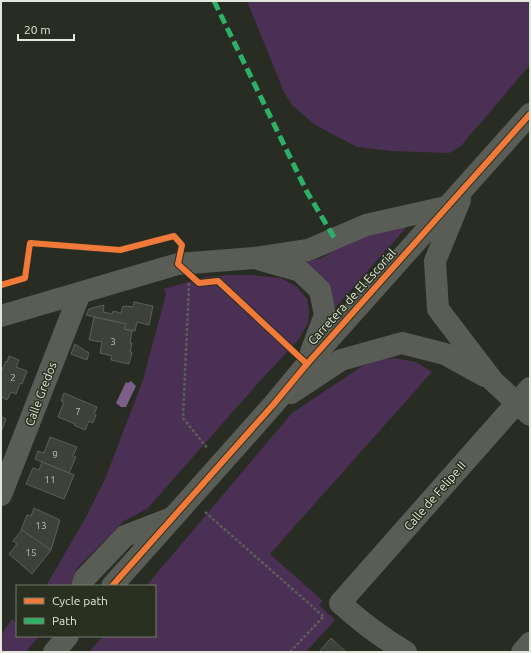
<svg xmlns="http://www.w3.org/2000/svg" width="531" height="653" font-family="Ubuntu,sans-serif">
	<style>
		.green { fill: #4a3054 }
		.water { fill: #7c5e88 }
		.building { fill: #3e413a; stroke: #5b5f57 }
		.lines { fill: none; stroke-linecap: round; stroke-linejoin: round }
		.path { stroke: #5b5d58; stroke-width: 2.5; stroke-dasharray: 3 2; stroke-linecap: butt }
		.minor { stroke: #5a5d56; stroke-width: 22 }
		.quiet { stroke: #2db169; stroke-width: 5; stroke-dasharray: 10 5; stroke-linecap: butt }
		.cycleway-casing { stroke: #29301f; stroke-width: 8 }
		.cycleway { stroke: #f17a3a; stroke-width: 6 }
		.labels { text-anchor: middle; stroke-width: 3; stroke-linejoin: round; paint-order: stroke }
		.number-label { font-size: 10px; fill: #babeb4 }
		.street-label { font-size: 12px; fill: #e3e8dc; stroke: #29301f }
	</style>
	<rect width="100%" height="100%" fill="#282c23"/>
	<g class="green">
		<path d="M247 1H530V65L460 147 449 153 392 151 357 147 315 125 292 105 284 92Z"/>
		<path d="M406 227 405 229 335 308 300 263 322 258 360 235Z"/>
		<path d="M229 275H250L281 278 297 287 307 299 309 310 308 323 299 339 260 381 147 509 124 521 77 568 70 586H46L86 517 105 479 143 380 166 294 165 290 163 289 206 277Z"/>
		<path d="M394 358 416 362 432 372 270 554 323 601 319 605 335 620 306 652H89L103 636H155V586H146L292 413 361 367 377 360Z"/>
		<path d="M12 619 17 623V636H39L26 652H1V635Z"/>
	</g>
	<path class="water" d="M131 381 136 386 126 407H121L116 403 126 382 128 383Z"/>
	<g class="building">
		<path d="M134 302 153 306 149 325 137 322 135 331 124 329 126 324 86 315 89 309 104 305 103 312 112 314 113 311 121 313 123 306 125 307 126 306 133 307Z"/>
		<path d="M94 317 126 324 124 329 132 331 130 343H132L130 352H132L129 364 111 360 112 356 100 353 102 342 89 340Z"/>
		<path d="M75 344 89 353 87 360 71 354Z"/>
		<path d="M9 356 19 360 16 367 27 371 22 384 20 383 16 394 11 392 7 400 1 397V370H2L6 361 7 362Z"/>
		<path d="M64 393 97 407 94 414 96 415 93 423 89 421 85 430 74 425 75 424 58 417 64 402 61 401Z"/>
		<path d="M1 416 6 419 1 432Z"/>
		<path d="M50 437 77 447 73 456 76 457 69 473 35 459 38 451 44 453Z"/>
		<path d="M42 462 74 475 64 499 26 484 33 468 39 470Z"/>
		<path d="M34 508 60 520 51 550 21 530 27 515 31 516Z"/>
		<path d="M22 530 51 550 32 574 9 554 17 544 13 541Z"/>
		<path d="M331 638 346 652H319Z"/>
	</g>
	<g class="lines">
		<g class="path">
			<path d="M189 283 183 418 208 449"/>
			<path d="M205 512 323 616"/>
			<path d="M290 652 324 616"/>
		</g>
		<g class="minor">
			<path d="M460 200 435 261 438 309 493 381 530 415"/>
			<path d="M261 260 300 271 320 290 325 315 311 352"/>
			<path d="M1 316 178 264 254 258 308 250 366 225 446 207"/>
			<path d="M291 393 341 360 402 343 445 354 485 376"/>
			<path d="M1 495 80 293"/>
			<path d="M82 586 85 578 125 536 169 519"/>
			<path d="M112 586 273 405 307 364 530 114"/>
			<path d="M54 652 68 636"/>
			<path d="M406 652C382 638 361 622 340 603L530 388"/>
			<path d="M522 652 530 643"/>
		</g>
		<path class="quiet" d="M214 1 307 192 335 239"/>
		<g class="cycleway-casing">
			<g id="cycleway">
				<path d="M1 285 25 278 30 243 120 250 174 236 182 245 178 264 199 283 218 281 307 364"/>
				<path d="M112 586 273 405 307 364 530 114"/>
			</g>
		</g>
		<use href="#cycleway" class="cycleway"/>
	</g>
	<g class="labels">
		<g class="number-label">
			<text x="113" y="345">3</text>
			<text x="13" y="381">2</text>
			<text x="78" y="415">7</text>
			<text x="55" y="458">9</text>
			<text x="50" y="483">11</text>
			<text x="41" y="529">13</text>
			<text x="31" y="556">15</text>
		</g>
		<g class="street-label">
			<text transform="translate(352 297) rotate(-48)" y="4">Carretera de El Escorial</text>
			<text transform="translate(41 394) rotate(-69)" y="4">Calle Gredos</text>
			<text transform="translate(435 496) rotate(-49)" y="4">Calle de Felipe II</text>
		</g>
	</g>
	<rect width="531" height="653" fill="none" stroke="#e3e8dc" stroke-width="4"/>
	<rect x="16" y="585" width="140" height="52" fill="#29301f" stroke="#737a6b"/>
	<rect x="24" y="598" width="20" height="6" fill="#f17a3a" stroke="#737a6b"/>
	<text x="52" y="605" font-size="12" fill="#e3e8dc">Cycle path</text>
	<rect x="24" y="618" width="20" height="6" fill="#2db169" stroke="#737a6b"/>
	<text x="52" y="625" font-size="12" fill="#e3e8dc">Path</text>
	<path d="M18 34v6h56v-6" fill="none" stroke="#e3e8dc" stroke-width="2"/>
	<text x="24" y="34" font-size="12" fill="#e3e8dc" stroke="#29301f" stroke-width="3" paint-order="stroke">20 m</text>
</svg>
